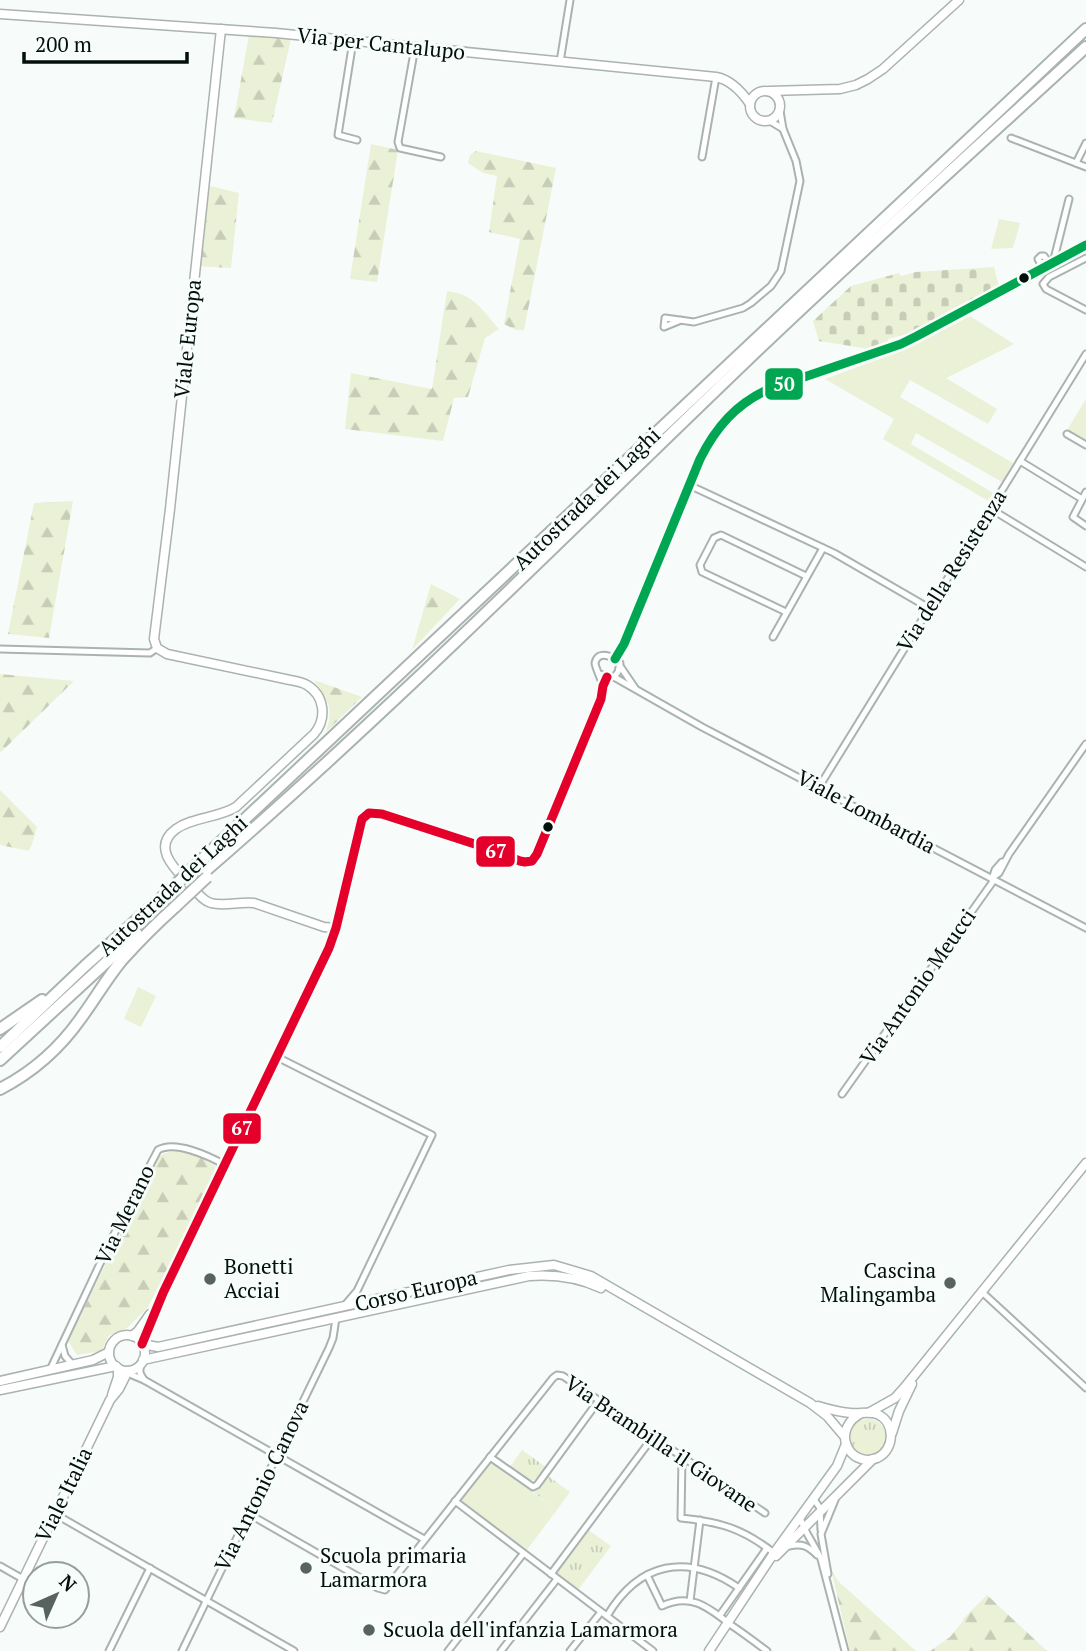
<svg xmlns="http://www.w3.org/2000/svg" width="1086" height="1651" font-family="'PT Serif',serif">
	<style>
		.grass { fill: url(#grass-tufts) }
		.forest { fill: url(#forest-firs) }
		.cemetery { fill: url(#cemetery-stones) }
		.green { fill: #ebf1d7 }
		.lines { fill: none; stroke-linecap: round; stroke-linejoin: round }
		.street-casing { stroke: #aab3b0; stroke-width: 9 }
		.secondary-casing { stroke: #aab3b0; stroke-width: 11 }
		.highway-casing { stroke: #aab3b0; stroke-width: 14 }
		.street { stroke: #fefffe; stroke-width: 5 }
		.secondary { stroke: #fefffe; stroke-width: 8 }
		.highway { stroke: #fefffe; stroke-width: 10 }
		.highway-bridge-casing { stroke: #aab3b0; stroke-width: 14; stroke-linecap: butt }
		.highway-bridge { stroke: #fefffe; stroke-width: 10 }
		.bus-1-casing { stroke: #f6fdfa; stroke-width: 14 }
		.bus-2-casing { stroke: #f6fdfa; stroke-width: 14 }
		.bus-1 { stroke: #e4002b; stroke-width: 9 }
		.bus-2 { stroke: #00a651; stroke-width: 9 }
		.bus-dot { fill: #030f0a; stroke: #f6fdfa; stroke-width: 2.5 }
		.poi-dot { fill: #58625e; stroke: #f6fdfa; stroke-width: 2.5 }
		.labels { text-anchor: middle; stroke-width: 6; stroke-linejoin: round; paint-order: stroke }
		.street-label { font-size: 21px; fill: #030f0a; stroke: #f6fdfa }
		.poi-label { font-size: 21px; fill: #030f0a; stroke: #f6fdfa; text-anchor: start }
		.line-badge { stroke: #f6fdfa; stroke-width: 2.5 }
		.badge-label { font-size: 19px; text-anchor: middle; font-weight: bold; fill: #fff }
	</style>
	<defs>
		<pattern id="grass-tufts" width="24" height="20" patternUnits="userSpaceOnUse" patternTransform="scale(1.75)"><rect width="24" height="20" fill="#ebf1d7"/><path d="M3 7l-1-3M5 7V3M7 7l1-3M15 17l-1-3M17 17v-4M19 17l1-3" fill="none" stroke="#c8cdb7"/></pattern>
		<pattern id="forest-firs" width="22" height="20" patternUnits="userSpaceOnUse" patternTransform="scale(1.75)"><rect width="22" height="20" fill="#ebf1d7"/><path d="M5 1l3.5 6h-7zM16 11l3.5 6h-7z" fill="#c8cdb7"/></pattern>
		<pattern id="cemetery-stones" width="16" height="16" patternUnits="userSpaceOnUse" patternTransform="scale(1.75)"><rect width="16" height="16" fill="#ebf1d7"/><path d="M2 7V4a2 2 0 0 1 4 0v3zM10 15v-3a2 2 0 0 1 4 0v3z" fill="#c8cdb7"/></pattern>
	</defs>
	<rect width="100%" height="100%" fill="#f7fcfa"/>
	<g class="grass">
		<circle cx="868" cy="1437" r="18"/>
		<path d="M522 1450 546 1467 534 1480H527L510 1467Z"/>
		<path d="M548 1476 570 1492 557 1510 534 1493Z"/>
		<path d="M587 1529 611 1546 578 1590 558 1575 557 1571Z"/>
	</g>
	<g class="forest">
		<path d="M249 35 291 39 272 123 234 118Z"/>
		<path d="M371 144 398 150 377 282 350 279Z"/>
		<path d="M476 151 556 168 524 330H516L504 324 520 239 489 232 497 176 483 173 468 163 470 155Z"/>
		<path d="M210 186 239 193 231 268 195 266Z"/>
		<path d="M447 291C474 294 482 310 499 329L485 338 468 397 454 398 443 441 345 429 351 373 432 389Z"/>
		<path d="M73 501 49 638 8 634 34 503Z"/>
		<path d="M431 584 460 599 412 650Z"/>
		<path d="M0 674 74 681 0 753Z"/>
		<path d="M314 680 362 697 326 732C334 707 328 701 314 680Z"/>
		<path d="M0 790 37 827 32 844 29 851 0 845Z"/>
		<path d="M178 1151 200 1157 218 1168 148 1307 127 1328 108 1336 102 1351 77 1355 68 1341 157 1159C163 1152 169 1152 178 1151Z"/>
		<path d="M831 1569 838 1581 916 1651H850Z"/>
		<path d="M987 1595 1047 1651H930L950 1637 963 1621 964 1618Z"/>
	</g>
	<path class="cemetery" d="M994 267 999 286 933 323 916 328V332L888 339 889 343 869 349 819 341 813 321 851 286 899 273 901 276 916 272Z"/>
	<g class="green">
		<path d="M999 219 1020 223 1013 248 991 249Z"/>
		<path d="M970 316 1014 344 946 378 997 409 988 424 910 380 900 397 1013 463 1002 482 916 433 911 444 995 494 990 502 883 439 894 419 825 379 909 348Z"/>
		<path d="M1086 399V441L1067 430Z"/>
		<path d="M138 987 156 996 141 1027 124 1019Z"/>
		<path d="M491 1463 557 1510 526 1551 462 1502V1496L487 1464Z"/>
	</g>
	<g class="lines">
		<g class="street-casing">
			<g id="street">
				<path d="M353 41 338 135 357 140"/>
				<path d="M415 47 398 142 400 148 441 157"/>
				<path d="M560 62 570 0"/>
				<path d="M770 121 783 129"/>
				<path d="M1011 138 1086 167"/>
				<path d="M702 157 716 77"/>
				<path d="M1076 163 1086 143"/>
				<path d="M1086 258 1049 277 1043 284 1046 289 1086 310"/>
				<path d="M1051 260 1054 259 1069 199"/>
				<path d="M1040 263 1046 262V259L1044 256H1041L1038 259 1043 268"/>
				<path d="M681 320 664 327 665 318 694 322 743 308 751 303 771 286 781 271 800 181 796 161 783 129 780 111"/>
				<path d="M1067 434 1086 445"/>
				<path d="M1020 461 1082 499"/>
				<path d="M689 485 834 553 929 608"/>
				<path d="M1086 492 1073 517 1086 526"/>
				<path d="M991 509 1086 567"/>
				<path d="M786 612 702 572 700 565 714 538 721 535 806 576"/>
				<path d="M773 637 823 548"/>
				<path d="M0 649 150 653 157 648"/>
				<path d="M615 659 624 644 700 459C716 427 736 404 769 389L901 344 917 336 1086 245"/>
				<path d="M620 666 635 688"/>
				<path d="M600 674 607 677H614L618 672 620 663C614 657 598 649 595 663 595 667 602 681 603 686"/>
				<path d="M614 677 702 727 1086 928"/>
				<path d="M819 787 1086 354"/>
				<path d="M992 878 999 873 1009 854 1086 744"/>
				<path d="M992 879 995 870 1002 862"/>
				<path d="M336 928 360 825 362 819 369 813 382 814 484 847 525 862 534 859 601 699 603 686 607 677"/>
				<path d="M277 1057 432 1135 357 1291 345 1305"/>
				<path d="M842 1094 994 880"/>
				<path d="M982 1292 1086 1388"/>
				<path d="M62 1345 65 1356 72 1364"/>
				<path d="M140 1364V1373L144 1380"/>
				<path d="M50 1370 113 1236 158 1150C175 1140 209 1156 225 1165"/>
				<path d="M128 1371 132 1375 144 1380 424 1539"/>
				<path d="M682 1456 681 1518C720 1522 742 1528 774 1553"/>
				<path d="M490 1457 533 1487 537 1485 599 1400"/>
				<path d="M813 1498 820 1508 821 1530"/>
				<path d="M455 1501 653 1651"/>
				<path d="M55 1514 294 1651"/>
				<path d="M249 1514 378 1588 385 1590 553 1378 557 1375 563 1376 765 1513"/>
				<path d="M800 1516C802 1529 815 1545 821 1559L845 1651"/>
				<path d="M789 1546C802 1543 808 1546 817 1555"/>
				<path d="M0 1566 23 1579"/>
				<path d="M551 1574 653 1437"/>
				<path d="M828 1574 821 1534 835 1500"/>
				<path d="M647 1575 662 1606C691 1592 709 1608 731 1625 743 1633 755 1642 767 1651"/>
				<path d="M690 1601 700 1520"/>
				<path d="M720 1615 767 1548"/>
				<path d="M607 1616C639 1562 687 1552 739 1588"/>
				<path d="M109 1651 150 1568"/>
				<path d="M182 1651 329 1348 333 1338 336 1318"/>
				<path d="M448 1651 523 1554"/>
				<path d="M501 1651 557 1579"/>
				<path d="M570 1651 601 1612"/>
			</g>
		</g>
		<g class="secondary-casing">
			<g id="secondary">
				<path d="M0 14 276 33 716 77C731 80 742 92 750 104"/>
				<circle cx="765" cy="106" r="15"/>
				<path d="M769 91 840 89 856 85 868 79 883 69 959 0"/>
				<circle cx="127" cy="1353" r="18"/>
				<path d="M132 1336 138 1331 150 1314"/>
				<path d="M142 1344 163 1293 329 948 336 928 324 927 254 903C240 901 225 907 211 903 203 901 197 892 191 886 177 871 150 848 176 829 193 817 218 818 236 807L314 734C327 719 325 696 307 685 302 682 296 681 290 680L167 654 157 648 154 639 170 509 221 29"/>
				<path d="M142 1344 158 1347 509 1270 554 1265 591 1276 810 1403 827 1416 844 1436"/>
				<path d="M143 1360 529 1276C555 1274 577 1277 601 1288"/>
				<path d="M0 1381 93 1360 109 1352"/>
				<path d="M0 1390 116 1366"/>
				<path d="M112 1395 118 1377V1368"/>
				<path d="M818 1406C828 1409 839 1412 850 1413 859 1414 869 1411 877 1414 896 1422 895 1450 877 1458 848 1469 830 1428 862 1413"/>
				<path d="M870 1412 895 1398 904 1388 1086 1163"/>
				<path d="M892 1433 899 1411 912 1384"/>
				<path d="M776 1556 873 1459"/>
				<path d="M0 1627 110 1400 119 1389 128 1371"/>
				<path d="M709 1651 774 1553 837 1466 846 1444"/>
			</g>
		</g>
		<g class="highway-casing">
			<g id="highway">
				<path d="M196 865 1086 29"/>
				<path d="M203 873C396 706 576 524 760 348 867 246 977 147 1086 47"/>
				<path d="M0 1029 42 1000"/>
				<path d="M0 1047 85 966 167 893"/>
				<path d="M0 1060 137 934"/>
				<path d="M0 1089C33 1072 60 1048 81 1018 95 999 107 978 122 960 139 941 157 923 176 906"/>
			</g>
		</g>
		<use href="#street" class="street"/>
		<use href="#secondary" class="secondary"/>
		<use href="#highway" class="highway"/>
		<g class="highway-bridge-casing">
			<g id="highway-bridge">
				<path d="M167 893 196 865"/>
				<path d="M176 906 207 877"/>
			</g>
		</g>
		<use href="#highway-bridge" class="highway-bridge"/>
		<g class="bus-1-casing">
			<path id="bus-1" d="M142 1344 163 1293 329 948 336 928 362 819 369 813 382 814 484 847 520 861 525 862 532 861 537 854 601 699 603 686 607 677"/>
		</g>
		<g class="bus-2-casing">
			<path id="bus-2" d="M615 659 624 644 700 459C716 427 736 404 769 389L901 344 917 336 1086 245"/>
		</g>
		<use href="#bus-1" class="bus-1"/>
		<use href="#bus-2" class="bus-2"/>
	</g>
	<g class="bus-dot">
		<circle cx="1024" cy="278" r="6"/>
		<circle cx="548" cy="827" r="6"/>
	</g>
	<g class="poi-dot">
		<circle cx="210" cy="1279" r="7"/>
		<circle cx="950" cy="1283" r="7"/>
		<circle cx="306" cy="1568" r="7"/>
		<circle cx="369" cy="1630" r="7"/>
	</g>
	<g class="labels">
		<g class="street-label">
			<text transform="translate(381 44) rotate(6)" y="7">Via per Cantalupo</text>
			<text transform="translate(188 339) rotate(-84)" y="7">Viale Europa</text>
			<text transform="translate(587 499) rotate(-44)" y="7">Autostrada dei Laghi</text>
			<text transform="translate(952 571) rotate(-58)" y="7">Via della Resistenza</text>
			<text transform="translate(866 812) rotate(28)" y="7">Viale Lombardia</text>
			<text transform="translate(173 886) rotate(-43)" y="7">Autostrada dei Laghi</text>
			<text transform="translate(918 987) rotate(-55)" y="7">Via Antonio Meucci</text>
			<text transform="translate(125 1215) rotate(-64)" y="7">Via Merano</text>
			<text transform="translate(416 1291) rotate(-13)" y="7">Corso Europa</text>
			<text transform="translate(661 1444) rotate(34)" y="7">Via Brambilla il Giovane</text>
			<text transform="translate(262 1486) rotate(-64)" y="7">Via Antonio Canova</text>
			<text transform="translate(64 1495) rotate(-64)" y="7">Viale Italia</text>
		</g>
		<g class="poi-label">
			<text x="224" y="1274">Bonetti<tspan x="224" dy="24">Acciai</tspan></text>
			<text x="936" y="1278" text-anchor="end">Cascina<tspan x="936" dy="24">Malingamba</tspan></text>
			<text x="320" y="1563">Scuola primaria<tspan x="320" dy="24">Lamarmora</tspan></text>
			<text x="383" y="1637">Scuola dell'infanzia Lamarmora</text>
		</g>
	</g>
	<g class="line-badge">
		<rect x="764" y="367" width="40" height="34" rx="7" fill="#00a651"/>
		<rect x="475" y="835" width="41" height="33" rx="7" fill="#e4002b"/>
		<rect x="222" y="1112" width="40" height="33" rx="7" fill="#e4002b"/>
	</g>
	<g class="badge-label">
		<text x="784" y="391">50</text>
		<text x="496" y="858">67</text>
		<text x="242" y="1135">67</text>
	</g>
	<g transform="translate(56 1595) rotate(45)"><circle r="33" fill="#f6fdfa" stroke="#959e9a" stroke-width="2"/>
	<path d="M0-5L12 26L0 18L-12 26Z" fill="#58625e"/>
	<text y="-10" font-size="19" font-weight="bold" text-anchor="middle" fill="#030f0a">N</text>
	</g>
	<path d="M24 52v10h163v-10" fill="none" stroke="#030f0a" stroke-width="3.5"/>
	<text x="35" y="52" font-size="21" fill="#030f0a" stroke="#f6fdfa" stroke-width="5" paint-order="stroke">200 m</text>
</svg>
